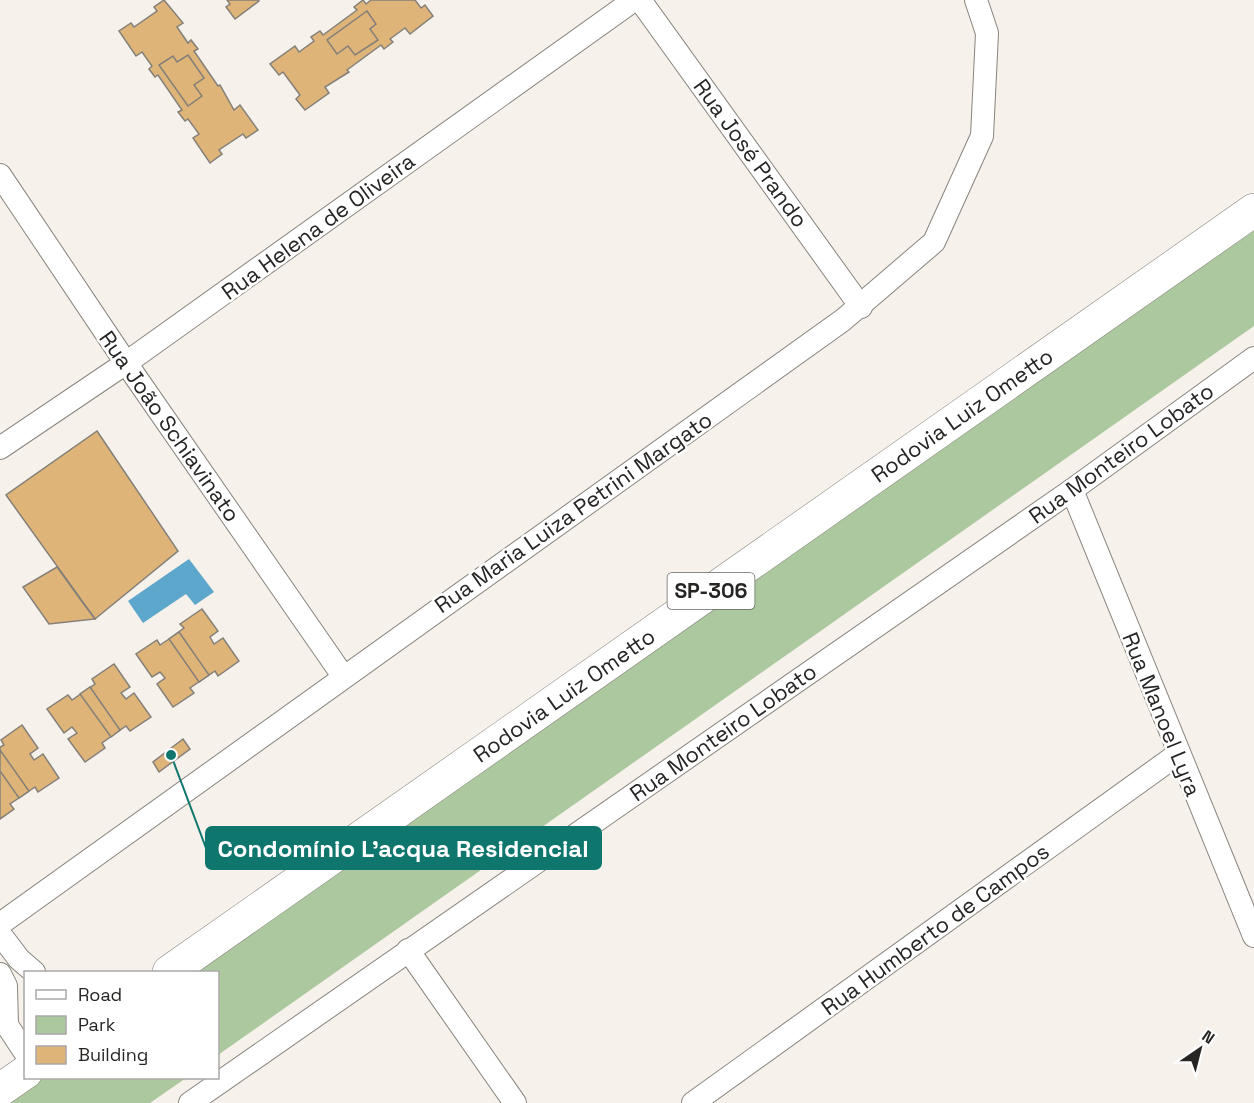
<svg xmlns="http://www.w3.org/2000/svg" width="1254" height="1103" font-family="'Space Grotesk',sans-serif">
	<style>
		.green { fill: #acc89e }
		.water { fill: #5da7cc }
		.building { fill: #dfb478; stroke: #848079; stroke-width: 1.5 }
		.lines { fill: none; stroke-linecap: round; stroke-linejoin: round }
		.minor-casing { stroke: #89847e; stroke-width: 24 }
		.primary-casing { stroke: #89847e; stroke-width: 34 }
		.minor { stroke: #fff; stroke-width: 22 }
		.primary { stroke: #fff; stroke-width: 33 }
		.labels { text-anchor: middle; stroke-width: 5; stroke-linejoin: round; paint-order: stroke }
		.shield { fill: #fff; stroke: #686665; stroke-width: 1.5 }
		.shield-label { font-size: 21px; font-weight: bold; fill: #272523 }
		.street-label { font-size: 22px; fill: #272523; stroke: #fff }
		.leader { fill: none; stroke: #0f766e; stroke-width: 2 }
		.callout-dot { fill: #0f766e; stroke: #fff; stroke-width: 2 }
		.callout { fill: #0f766e; stroke: #0f766e; stroke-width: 2 }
		.callout-label { font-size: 24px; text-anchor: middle; font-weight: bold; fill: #fff }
	</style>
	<rect width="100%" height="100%" fill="#f6f1ea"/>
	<g class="green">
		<path d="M1254 226V326L218 1055V972H181Z"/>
		<path d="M31 1078H186L150 1103H0Z"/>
	</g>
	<path class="water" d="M189 559 214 592 195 605 186 594 143 623 128 601Z"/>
	<g class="building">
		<path d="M164 0 183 23 177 27 188 43 191 40 198 49 194 51 218 86 220 85 234 110 240 105 258 130 246 138 243 134 219 150 222 154 210 163 193 138 199 134 188 119 185 121 178 112 182 110 158 75 155 77 149 69 152 66 142 52 136 56 119 31 131 23 134 27 157 11 154 7Z"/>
		<path d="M227 0H258L259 1 235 19 226 7 230 4Z"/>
		<path d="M363 0 366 4 371 0H415L421 8 425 5 433 16 410 34 405 28 390 39 393 42 384 49 381 45 347 70 349 72 325 87 329 93 305 110 296 99 300 95 283 72 279 75 270 64 295 46 299 52 314 41 311 37 320 31 323 35 357 10 354 7Z"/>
		<path d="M367 11 376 24 370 29 378 40 355 55 348 46 337 54 327 40Z"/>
		<path d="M188 55 204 78 194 85 202 96 188 106 159 65 173 56 177 62Z"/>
		<path d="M97 431 178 551 95 619 6 495Z"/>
		<path d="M57 567 83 603 95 619 49 624 23 587Z"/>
		<path d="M202 609 218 631 210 637 214 644 223 638 239 661 218 676 215 671 190 688 194 693 173 707 157 684 165 678 160 672 152 677 136 654 157 640 160 645 169 639 184 628 180 624Z"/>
		<path d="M179 632 209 675 199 682 169 639Z"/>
		<path d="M114 664 130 687 121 693 126 699 134 693 151 717 130 731 126 726 102 743 105 748 85 762 68 739 77 733 72 727 64 733 47 709 68 695 72 700 95 684 92 679Z"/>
		<path d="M90 687 120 730 111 737 80 694Z"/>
		<path d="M22 725 38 748 30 754 34 760 43 754 59 778 38 792 35 787 19 798 10 804 14 809 0 819V747L4 745 1 740Z"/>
		<path d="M183 739 190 749 159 772 153 762Z"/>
		<path d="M0 750 29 791 19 798 0 771Z"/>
	</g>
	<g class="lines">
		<g class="minor-casing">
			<g id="minor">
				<path d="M640 0 861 307"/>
				<path d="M0 175 126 363 343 676"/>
				<path d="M0 448 126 363 634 0"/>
				<path d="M1072 490 1254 936"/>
				<path d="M0 924 843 320 934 242 982 136 987 33 976 0"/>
				<path d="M0 934 19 959 34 972"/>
				<path d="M408 950 515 1103"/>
				<path d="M0 974 6 986 7 1025 26 1054"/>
				<path d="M190 1103 1072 490 1254 358"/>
				<path d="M693 1103 1178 754"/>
			</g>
		</g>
		<g class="primary-casing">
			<g id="primary">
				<path d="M169 972 1254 210"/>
				<path d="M0 1090 26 1072"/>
			</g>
		</g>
		<use href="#minor" class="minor"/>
		<use href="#primary" class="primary"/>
	</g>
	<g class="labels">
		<rect class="shield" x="667.5" y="573" width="87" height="36" rx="4.5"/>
		<g class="shield-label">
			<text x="711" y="598">SP-306</text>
		</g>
		<g class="street-label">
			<text transform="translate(751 153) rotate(54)" y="8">Rua José Prando</text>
			<text transform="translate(318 226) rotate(-36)" y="8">Rua Helena de Oliveira</text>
			<text transform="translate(962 415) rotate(-35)" y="8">Rodovia Luiz Ometto</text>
			<text transform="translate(170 426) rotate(55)" y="8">Rua João Schiavinato</text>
			<text transform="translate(1121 453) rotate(-36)" y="8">Rua Monteiro Lobato</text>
			<text transform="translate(573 512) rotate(-35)" y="8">Rua Maria Luiza Petrini Margato</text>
			<text transform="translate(564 695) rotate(-35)" y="8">Rodovia Luiz Ometto</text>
			<text transform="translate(1162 714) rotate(68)" y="8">Rua Manoel Lyra</text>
			<text transform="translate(723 732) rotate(-35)" y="8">Rua Monteiro Lobato</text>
			<text transform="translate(935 929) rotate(-36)" y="8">Rua Humberto de Campos</text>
		</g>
	</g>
	<path class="leader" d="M171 755L206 848"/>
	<circle class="callout-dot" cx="171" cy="755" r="6"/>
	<rect class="callout" x="206" y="827" width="395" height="42" rx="6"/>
	<g class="callout-label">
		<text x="403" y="857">Condomínio L’acqua Residencial</text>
	</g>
	<rect x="24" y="971" width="195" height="108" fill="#ffffff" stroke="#a9a8a7" stroke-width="1.5"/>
	<rect x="36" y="990" width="30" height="9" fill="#ffffff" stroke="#a9a8a7" stroke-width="1.5"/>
	<text x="78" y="1001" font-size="18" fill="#272523">Road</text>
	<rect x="36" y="1016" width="30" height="18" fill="#acc89e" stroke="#a9a8a7" stroke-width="1.5"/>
	<text x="78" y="1031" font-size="18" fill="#272523">Park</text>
	<rect x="36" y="1046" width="30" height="18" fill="#dfb478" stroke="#a9a8a7" stroke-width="1.5"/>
	<text x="78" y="1061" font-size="18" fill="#272523">Building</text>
	<g transform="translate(1200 1049) rotate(35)" stroke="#ffffff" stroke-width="4.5" paint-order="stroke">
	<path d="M0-4.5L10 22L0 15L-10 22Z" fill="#272523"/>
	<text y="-9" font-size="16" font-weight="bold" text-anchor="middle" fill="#272523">N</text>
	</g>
</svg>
